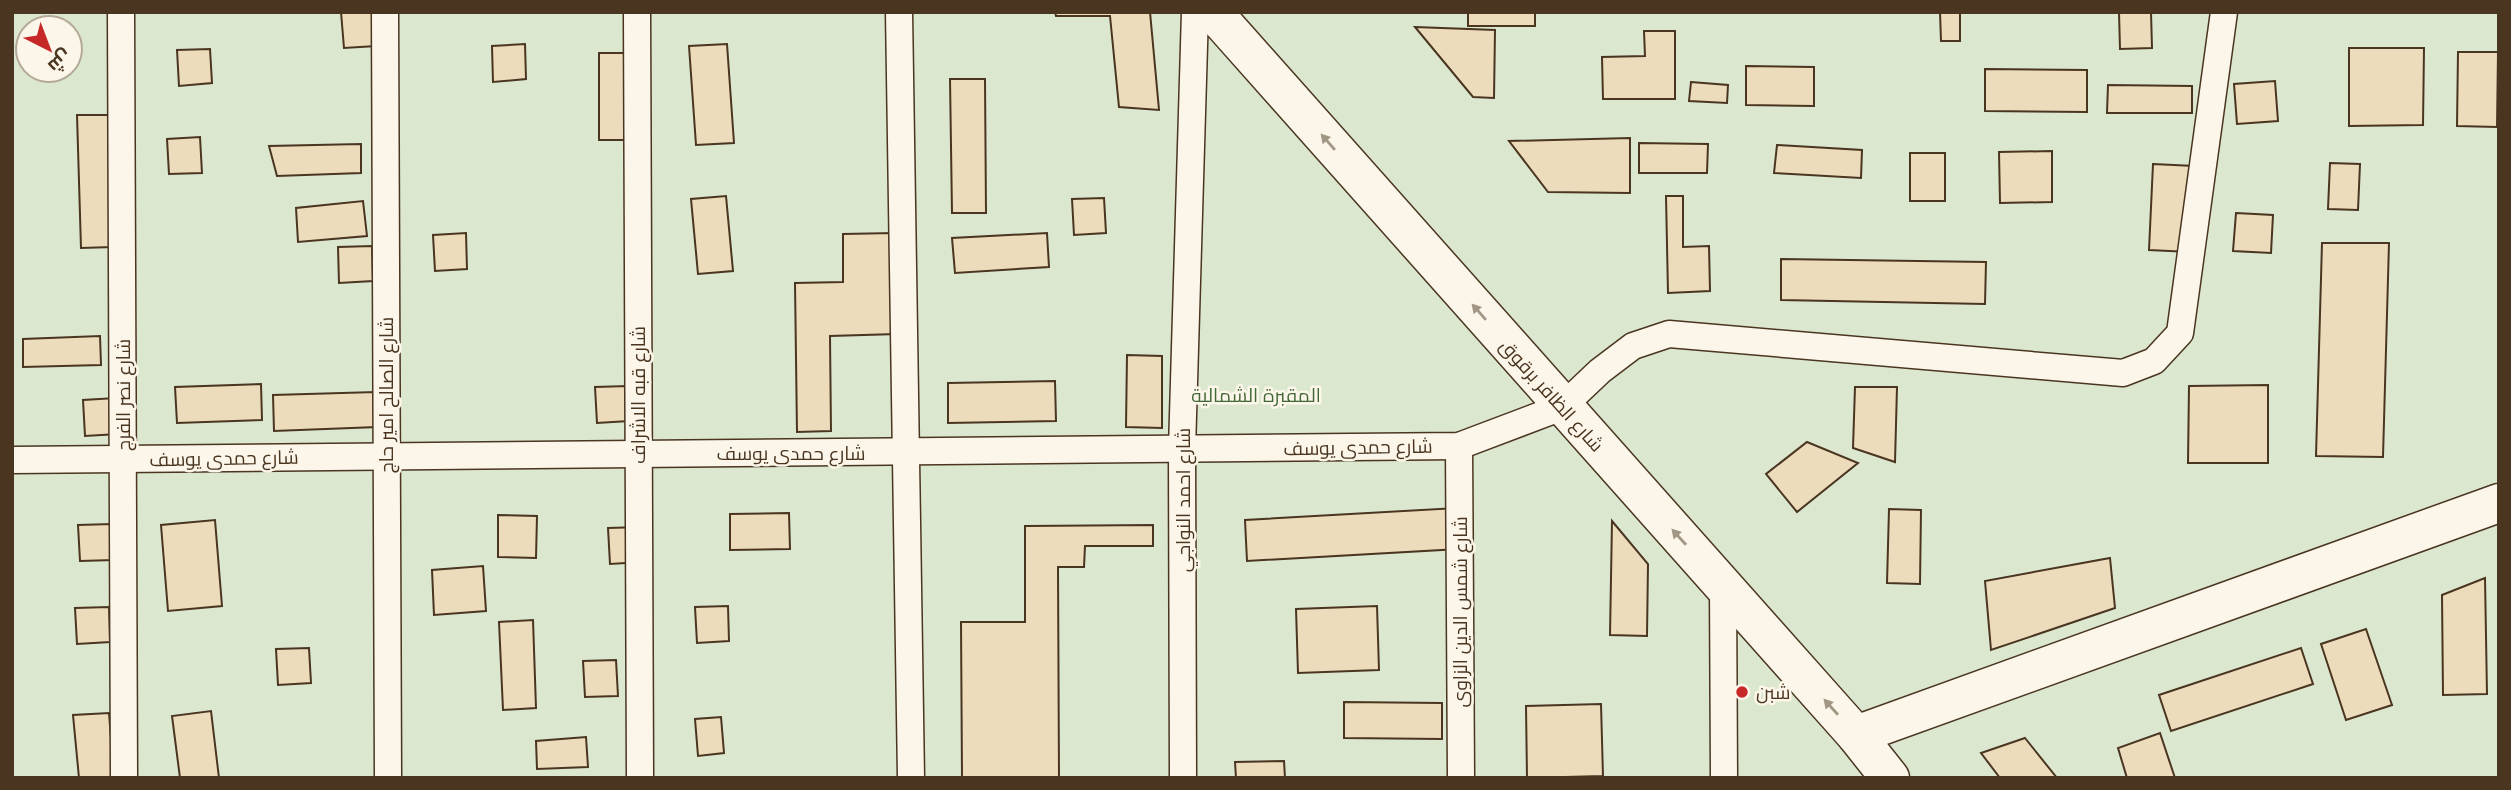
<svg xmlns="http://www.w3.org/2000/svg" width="2511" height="790" font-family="'Open Sans',Cairo,sans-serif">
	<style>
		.green { fill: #dce7d0; stroke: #887966; stroke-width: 2; fill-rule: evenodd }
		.building { fill: #ecdcbc; stroke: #4a3520; stroke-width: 2 }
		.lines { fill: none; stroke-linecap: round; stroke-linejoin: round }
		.service-casing { stroke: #4a3520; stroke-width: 29 }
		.minor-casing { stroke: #4a3520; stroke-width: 41 }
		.secondary-casing { stroke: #4a3520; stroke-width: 41 }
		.service { stroke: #fbf6e9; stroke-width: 26 }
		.minor { stroke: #fbf6e9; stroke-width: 38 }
		.secondary { stroke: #fbf6e9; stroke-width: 38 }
		.oneway { fill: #a29684 }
		.poi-dot { fill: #c62828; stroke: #fbf6e9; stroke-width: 2.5 }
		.labels { text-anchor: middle; stroke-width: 5; stroke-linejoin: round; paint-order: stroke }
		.street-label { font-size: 19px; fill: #4a3520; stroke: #fbf6e9 }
		.park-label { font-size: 19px; fill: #436837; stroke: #fbf6e9 }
		.poi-label { font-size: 19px; fill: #4a3520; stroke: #fbf6e9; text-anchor: start }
	</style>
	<rect width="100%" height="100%" fill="#fbf6e9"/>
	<path class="green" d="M12 12H2499V778H12ZM28 28H70V70H28Z"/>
	<g class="building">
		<path d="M341 12H374L376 46 344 48Z"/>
		<path d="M1055 12H1150L1159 110 1119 107 1110 16H1056Z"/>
		<rect x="1468" y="12" width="67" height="14"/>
		<path d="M1940 12H1960V41H1941Z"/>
		<path d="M2119 12H2151L2152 48 2120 49Z"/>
		<path d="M1415 27 1495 30 1494 98 1473 97Z"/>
		<path d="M1644 31H1675V99H1603L1602 57 1645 56Z"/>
		<path d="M525 44 526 79 493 82 492 46Z"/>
		<path d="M727 44 734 143 696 145 689 46Z"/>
		<path d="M2349 48H2424L2423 125 2349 126Z"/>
		<path d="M210 49 212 83 179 86 177 50Z"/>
		<path d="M2458 52H2498L2497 127 2457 126Z"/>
		<path d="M599 53H631L632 140H599Z"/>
		<path d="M1746 66 1814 67V106L1746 105Z"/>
		<path d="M1985 69 2087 70V112L1985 111Z"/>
		<path d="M950 79H985L986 213H952Z"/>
		<path d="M2275 81 2278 121 2237 124 2234 84Z"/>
		<path d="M1691 82 1728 85 1727 103 1689 101Z"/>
		<path d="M2108 85 2192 86V113H2107Z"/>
		<path d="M77 115H108L113 247 81 248Z"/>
		<path d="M200 137 202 173 169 174 167 139Z"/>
		<path d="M1630 138V193L1548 192 1509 141Z"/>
		<path d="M1639 143 1708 144 1707 173H1639Z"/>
		<path d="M361 144V173L277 176 269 146Z"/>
		<path d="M1777 145 1862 150 1861 178 1774 173Z"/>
		<path d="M2052 151V202L2000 203 1999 152Z"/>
		<rect x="1910" y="153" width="35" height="48"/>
		<path d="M2330 163 2360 164 2358 210 2328 209Z"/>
		<path d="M2153 164 2194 166 2190 252 2149 250Z"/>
		<path d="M726 196 733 271 698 274 691 199Z"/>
		<path d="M1666 196H1683V247L1709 246 1710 291 1668 293Z"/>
		<path d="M1104 198 1106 233 1074 235 1072 199Z"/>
		<path d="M363 201 367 236 298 242 296 208Z"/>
		<path d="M2236 213 2273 215 2271 253 2233 251Z"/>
		<path d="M466 233 467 269 435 271 433 235Z"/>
		<path d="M894 233 897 334 830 336 831 431 797 432 795 283 843 282V234Z"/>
		<path d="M1047 233 1049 267 955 273 952 238Z"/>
		<path d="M2322 243H2389L2383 457 2316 456Z"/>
		<path d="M372 246 373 281 339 283 338 247Z"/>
		<path d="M1781 259 1986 262 1985 304 1781 300Z"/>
		<path d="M100 336 101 365 23 367V339Z"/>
		<path d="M1127 355 1162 356V428L1126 427Z"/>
		<path d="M1055 381 1056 421 948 423V383Z"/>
		<path d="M261 384 262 420 177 423 175 387Z"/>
		<path d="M2268 385V463H2188L2189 386Z"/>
		<path d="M628 386 629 421 597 423 595 387Z"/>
		<path d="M1855 387H1897L1895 462 1853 448Z"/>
		<path d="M376 392 377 427 274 431 273 395Z"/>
		<path d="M116 398 118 434 85 436 83 400Z"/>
		<path d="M1807 442 1858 463 1797 512 1766 474Z"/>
		<path d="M1457 508 1459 549 1247 561 1245 520Z"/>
		<path d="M1889 509 1921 510 1920 584 1887 583Z"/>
		<path d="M789 513 790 549 730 550V514Z"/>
		<path d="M498 515 537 516 536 558 498 557Z"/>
		<path d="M215 520 222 606 168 611 161 525Z"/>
		<path d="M1612 521 1648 564 1647 636 1610 635Z"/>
		<path d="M112 524 114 560 80 561 78 525Z"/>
		<path d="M1153 525V546H1085L1084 567H1058L1059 778H962L961 622H1025V526Z"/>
		<path d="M641 527 642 562 610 564 608 528Z"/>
		<path d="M2110 558 2115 608 1991 650 1985 581Z"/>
		<path d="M483 566 486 611 434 615 432 570Z"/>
		<path d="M2485 578 2487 694 2443 695 2442 595Z"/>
		<path d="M728 606 729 641 697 643 695 607Z"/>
		<path d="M1377 606 1379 670 1298 673 1296 609Z"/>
		<path d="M109 607 110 642 77 644 75 608Z"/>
		<path d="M533 620 536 708 503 710 499 622Z"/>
		<path d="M2366 629 2392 705 2346 720 2321 644Z"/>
		<path d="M309 648 311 683 278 685 276 649Z"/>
		<path d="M2301 648 2313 684 2171 731 2159 695Z"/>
		<path d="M616 660 618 696 585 697 583 661Z"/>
		<path d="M1344 702 1442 703V739L1344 738Z"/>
		<path d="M1601 704 1603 776 1527 778 1526 706Z"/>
		<path d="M211 711 219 778H180L172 716Z"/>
		<path d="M109 713 114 778H79L73 715Z"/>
		<path d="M721 717 724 753 698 756 695 719Z"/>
		<path d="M2160 733 2175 778H2127L2118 748Z"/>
		<path d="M586 737 588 767 537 769 536 741Z"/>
		<path d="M2025 738 2057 778H2000L1981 753Z"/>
		<path d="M1284 761 1285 778H1236L1235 762Z"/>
	</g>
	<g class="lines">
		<g class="service-casing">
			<g id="service">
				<path d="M121 12 124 778"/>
				<path d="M385 12 388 778"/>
				<path d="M637 12 640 778"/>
				<path d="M899 12 911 778"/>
				<path d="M1459 446 1461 778"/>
				<path d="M12 460 1459 446 1562 407 1600 371 1633 346 1669 334 2123 373 2154 361 2180 333 2224 12"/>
				<path d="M1723 587 1724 778"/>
				<path d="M1183 778 1182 449 1195 12"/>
			</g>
		</g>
		<g class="minor-casing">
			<path id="minor" d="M1856 735 2499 503"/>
		</g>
		<g class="secondary-casing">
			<path id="secondary" d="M1213 12 1856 735 1890 778"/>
		</g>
		<use href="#service" class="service"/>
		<use href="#minor" class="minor"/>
		<use href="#secondary" class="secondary"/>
	</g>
	<defs><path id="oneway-solid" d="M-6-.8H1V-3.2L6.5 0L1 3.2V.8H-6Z" transform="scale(1.75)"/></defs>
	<g class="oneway">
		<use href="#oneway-solid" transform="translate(1328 142) rotate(-131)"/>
		<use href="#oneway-solid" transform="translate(1479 312) rotate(-131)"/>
		<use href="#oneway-solid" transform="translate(1679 537) rotate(-132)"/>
		<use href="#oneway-solid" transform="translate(1831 707) rotate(-132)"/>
	</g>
	<circle class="poi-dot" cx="1742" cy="692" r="7"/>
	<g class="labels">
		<g class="street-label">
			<text transform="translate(123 395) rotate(-90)" y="7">شارع نصر الفرج</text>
			<text transform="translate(386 395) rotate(-90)" y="7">شارع الصالح امير حاج</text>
			<text transform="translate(638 395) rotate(-90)" y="7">شارع قبه الاشراف</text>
			<text transform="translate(1552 395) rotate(48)" y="7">شارع الظافر برقوق</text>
			<text transform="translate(1358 447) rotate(-1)" y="7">شارع حمدى يوسف</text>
			<text x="791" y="460">شارع حمدى يوسف</text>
			<text transform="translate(224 458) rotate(-1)" y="7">شارع حمدى يوسف</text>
			<text transform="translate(1183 500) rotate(-90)" y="7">شارع احمد النواجي</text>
			<text transform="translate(1460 612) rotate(-90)" y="7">شارع شمس الدين الزاوى</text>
		</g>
		<g class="park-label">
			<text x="1256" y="402">المقبرة الشمالية</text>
		</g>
		<g class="poi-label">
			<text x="1756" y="699">شبن</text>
		</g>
	</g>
	<rect width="2511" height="790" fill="none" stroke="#4a3520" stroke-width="28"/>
	<g transform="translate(49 49) rotate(138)"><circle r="33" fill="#fbf6e9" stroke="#b4a999" stroke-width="2"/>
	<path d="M0-5L12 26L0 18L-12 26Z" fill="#c62828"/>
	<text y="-10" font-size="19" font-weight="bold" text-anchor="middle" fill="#4a3520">ش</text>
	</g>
</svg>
